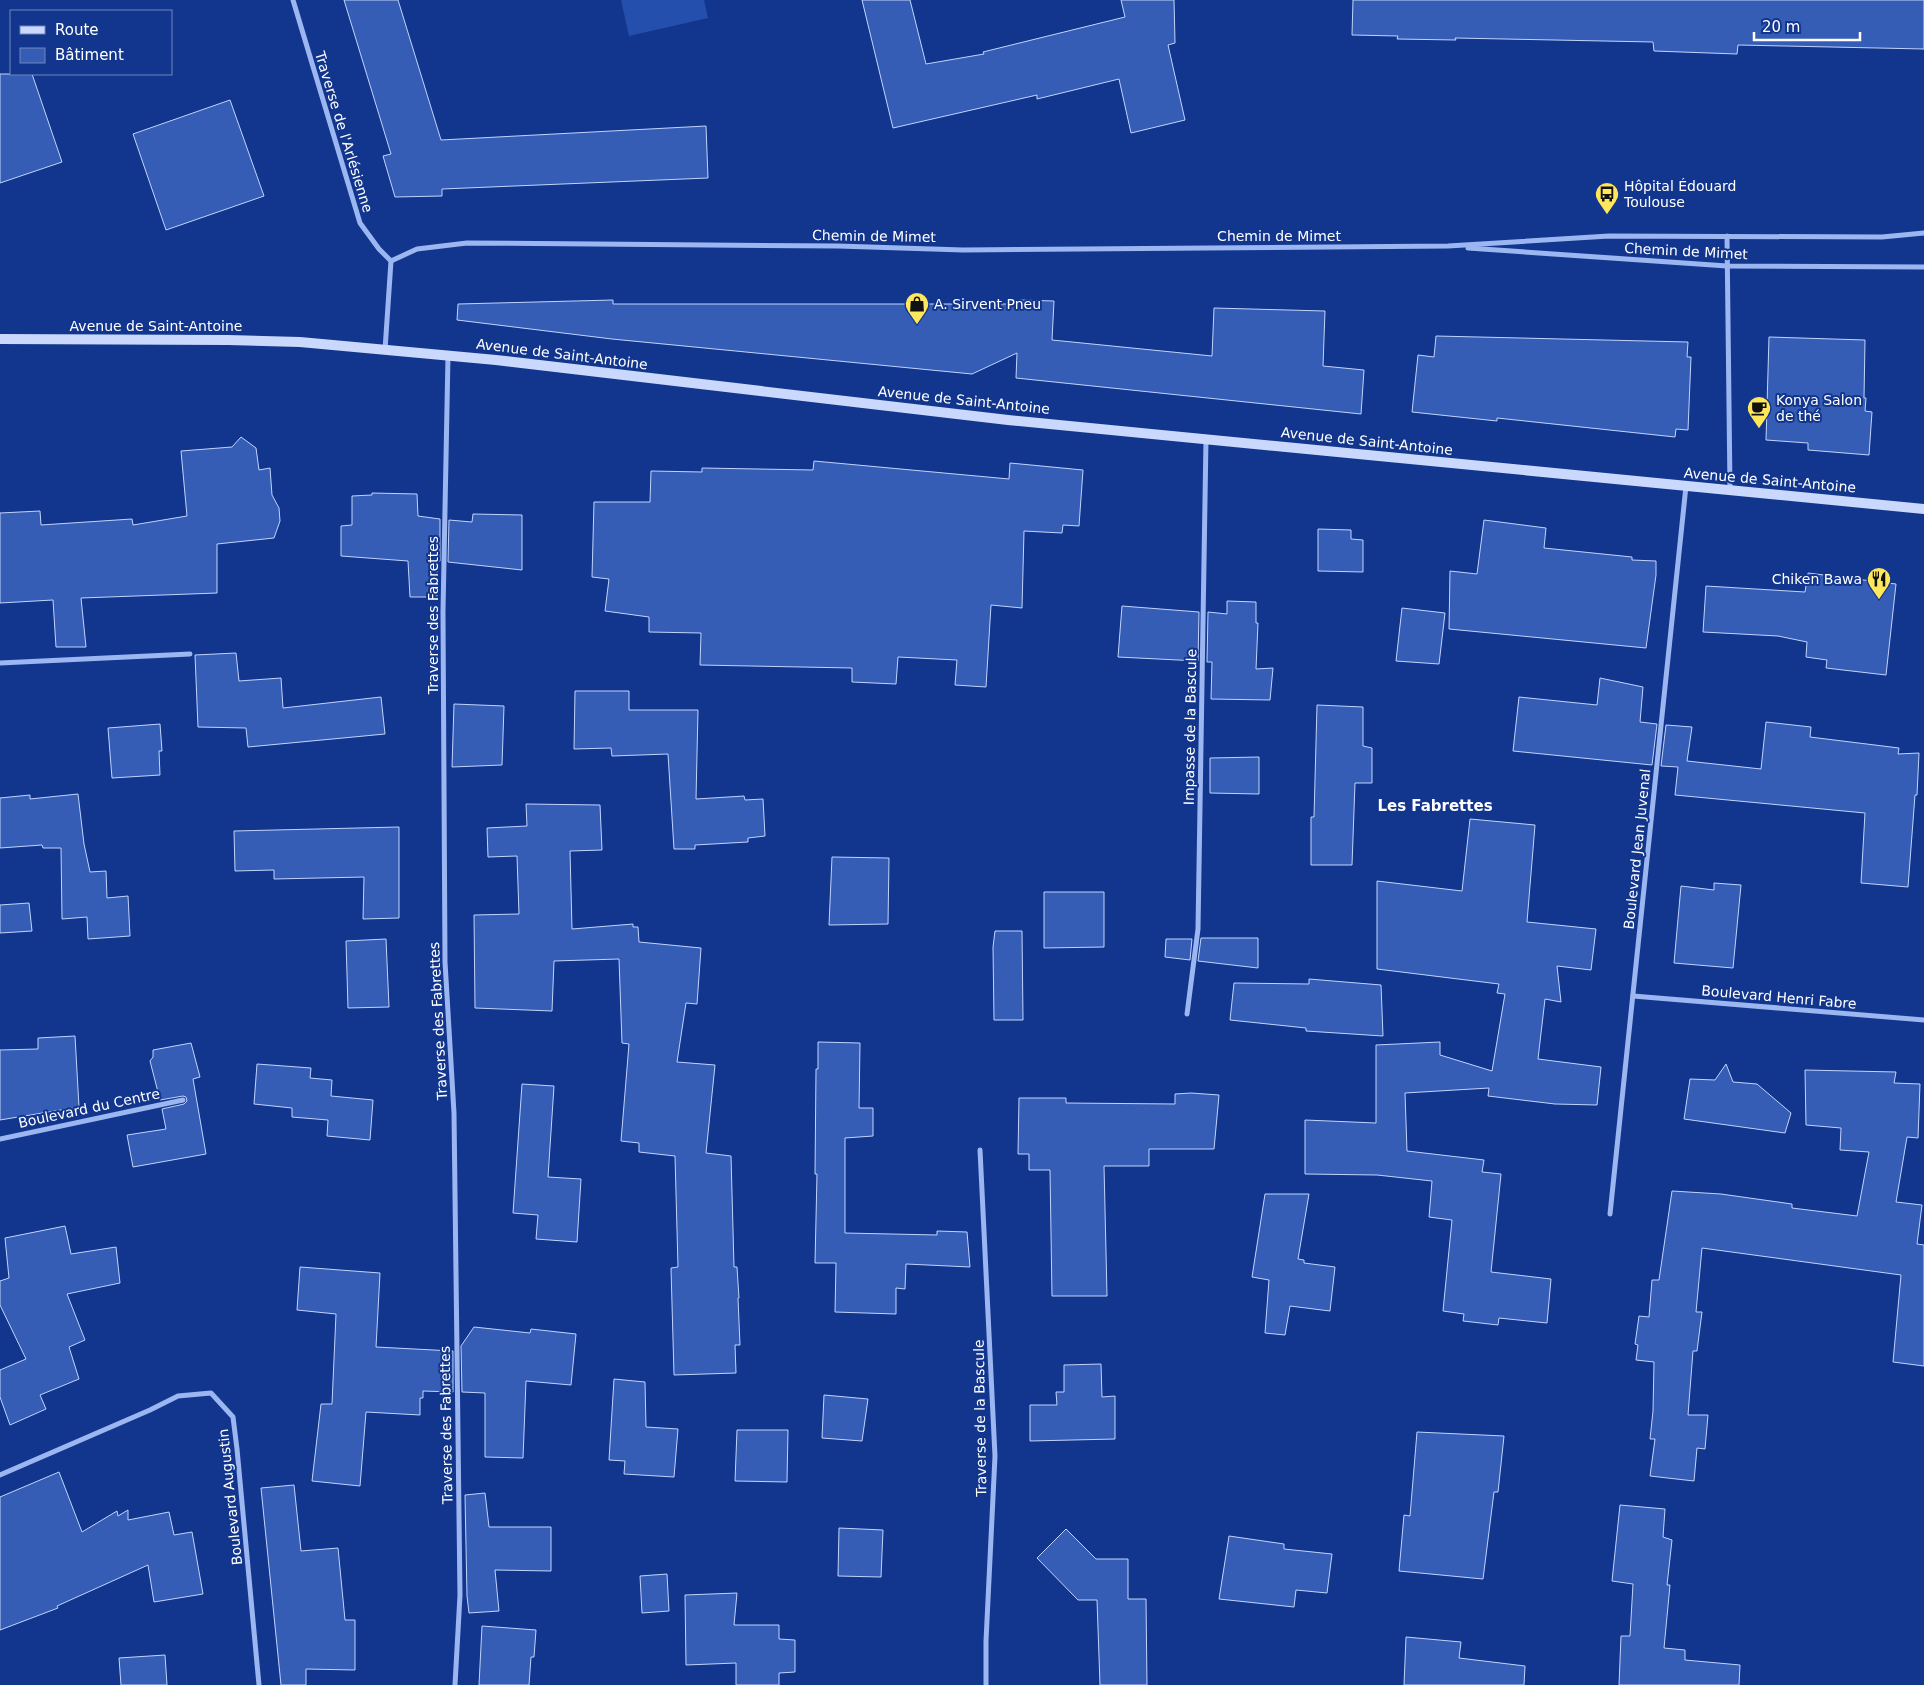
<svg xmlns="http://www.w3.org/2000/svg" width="1924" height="1685" font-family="'DejaVu Sans',sans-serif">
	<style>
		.green { fill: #244fad }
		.building { fill: #355db5; stroke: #c2d4fd }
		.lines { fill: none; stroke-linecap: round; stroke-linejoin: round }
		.minor { stroke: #9bb6f1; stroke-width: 5 }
		.secondary { stroke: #c9d8fc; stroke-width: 10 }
		.labels { text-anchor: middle; stroke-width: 4; stroke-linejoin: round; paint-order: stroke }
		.street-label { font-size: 14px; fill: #fff; stroke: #12368d }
		.poi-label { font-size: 14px; fill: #fff; stroke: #12368d; text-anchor: start }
		.neighbourhood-label { font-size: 15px; font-weight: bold; fill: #fff; stroke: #12368d }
	</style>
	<rect width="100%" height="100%" fill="#12368d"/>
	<path class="green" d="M621 0H704L708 18 629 36Z"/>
	<g class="building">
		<path d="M344 0H398L441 140 706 126 708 178 442 189V196L395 197 383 156 391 154Z"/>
		<path d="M862 0H910L926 64 984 54 983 52 1125 17 1121 0H1174L1175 43 1168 45 1185 120 1131 133 1119 79 1037 99V95L893 128Z"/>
		<path d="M1353 0H1924V49L1738 45 1737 54 1654 51 1653 42 1455 38 1456 40 1397 39 1398 36 1352 35Z"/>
		<path d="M0 74H32L62 162 0 183Z"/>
		<path d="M230 100 264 196 166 230 133 134Z"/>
		<path d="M613 300V304H1019V300L1054 301 1052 340 1212 356 1214 308 1325 311 1323 366 1364 370 1361 414 1016 378 1017 353 972 374 612 339 457 320 458 304Z"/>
		<path d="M1436 336 1688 342 1687 357H1691L1688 430 1676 429 1675 437 1497 418V421L1412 412 1418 355 1434 357Z"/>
		<path d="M1769 337 1865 340 1864 398H1866L1865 411 1872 412 1869 455 1808 450V443L1766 440Z"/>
		<path d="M241 437 256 448 259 470 270 468 272 495 279 508 280 521 274 538 217 544V593L81 598 86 647H56L53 600 0 603V513L40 511 41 525 132 519 133 525 187 516 181 451 232 447Z"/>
		<path d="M814 461 1009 479 1010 463 1083 470 1079 526 1063 525 1062 533 1024 531 1022 608 991 605 986 687 955 685 957 660 898 657 896 684 852 682V668L700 665 701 633 649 632V617L605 611 609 579 592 577 594 502H650L651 471 702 472V468L813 470Z"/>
		<path d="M372 493 417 494 418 516 440 519V561H437V597H410L408 561 341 556V526L352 525V496L372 495Z"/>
		<path d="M473 514 522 515V570L448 562 449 520 472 522Z"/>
		<path d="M1484 520 1546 528 1544 548 1632 557V560L1656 561V575L1646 648 1449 629 1450 571 1477 574Z"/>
		<path d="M1318 529 1351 530V539L1363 540V572L1318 571Z"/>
		<path d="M1808 573 1896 584 1886 675 1826 668 1827 660 1806 657 1807 642 1778 636 1703 632 1706 586 1805 592Z"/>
		<path d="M1227 601 1256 602V623H1258L1256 669 1273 668 1270 700 1211 699 1212 662H1207L1208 612 1227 614Z"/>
		<path d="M1122 606 1199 612 1198 661 1118 657Z"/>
		<path d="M1402 608 1445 613 1439 664 1396 661Z"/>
		<path d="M236 653 239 681 281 678 283 708 381 697 385 734 248 747 246 728 198 727 195 655Z"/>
		<path d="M1600 678 1643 687 1640 722 1657 724 1652 765 1513 751 1519 697 1597 705Z"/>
		<path d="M575 691H629V710H698L696 799 744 796 745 800 763 799 765 836 748 838V842L695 845V849H674L668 754 612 756 611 748 574 749Z"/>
		<path d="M454 704 504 706 502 765 452 767Z"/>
		<path d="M1317 705 1363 707V746L1372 748V783H1355L1352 865H1311V817H1314Z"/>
		<path d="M1766 722 1811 727 1810 737 1899 748 1898 754 1919 753 1917 795H1915L1908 887 1861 883 1865 813 1675 795 1678 767 1661 766 1666 725 1692 727 1687 761 1761 769Z"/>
		<path d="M160 724 162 751H159L160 775 112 778 108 728Z"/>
		<path d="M1259 757V794L1210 793V758Z"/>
		<path d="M78 794 84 844 90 872 106 871 107 898 128 896 130 936 88 939 87 917 62 919 61 848H43L42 845 0 848V798L30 795V799Z"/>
		<path d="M526 804 600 805 602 850 570 851 572 929 633 924V927H638L639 942 701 948 697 1004 686 1003 677 1062 715 1065 706 1153 731 1156 734 1267H737L739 1298H738L740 1345H735L736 1373 674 1375 671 1268 678 1267 675 1156 639 1152V1143L621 1141 629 1044 622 1043 619 959 554 961 552 1011 475 1008 474 915 519 914 517 856 488 857 487 828 527 826Z"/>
		<path d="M1470 819 1535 825 1527 922 1596 929 1591 970 1557 966 1561 1002 1545 999 1538 1059 1601 1067 1597 1105 1555 1104 1488 1096 1489 1088 1405 1093 1407 1151 1484 1160 1482 1172 1501 1174 1491 1272 1551 1279 1547 1323 1499 1318 1498 1325 1463 1321 1464 1314 1443 1311 1452 1220 1429 1217 1432 1181 1377 1175 1305 1174V1120L1376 1123V1045L1440 1042V1055L1492 1071 1505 994 1497 993 1499 984 1377 969V881L1462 891Z"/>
		<path d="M399 827V918L363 919 364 877 274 879V870L235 871 234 831Z"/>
		<path d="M832 857 889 858 888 924 829 925Z"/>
		<path d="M1714 883 1741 885 1733 968 1674 963 1681 886 1714 890Z"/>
		<path d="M1044 892H1104V947L1044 948Z"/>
		<path d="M29 903 32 931 0 933V905Z"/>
		<path d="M995 931H1022L1023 1020H994L993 947Z"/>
		<path d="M1201 938H1258V968L1198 961Z"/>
		<path d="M386 939 389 1007 348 1008 346 941Z"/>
		<path d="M1166 939H1192L1190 960 1165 957Z"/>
		<path d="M1309 979 1381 985 1383 1036 1306 1031V1028L1230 1020 1234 983 1309 984Z"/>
		<path d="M75 1036 79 1107 0 1120V1050L38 1049V1038Z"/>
		<path d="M818 1042 860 1043 859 1108H873V1136L845 1138V1233L937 1235V1231L967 1232 970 1267 906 1264 905 1289 896 1288V1314L835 1312 836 1263H815L817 1174H815L816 1069H818Z"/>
		<path d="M191 1043 200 1077 193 1079 206 1154 133 1167 127 1135 166 1129 162 1109 184 1104 187 1101 186 1097 183 1096 160 1100 150 1061 153 1057V1050Z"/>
		<path d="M257 1064 311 1068 310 1078 332 1080 331 1096 373 1100 370 1140 327 1136 328 1120 292 1117V1108L254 1104Z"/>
		<path d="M1726 1064 1733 1082 1757 1084 1791 1113 1785 1133 1684 1119 1690 1079 1715 1080Z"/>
		<path d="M1805 1070 1896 1072 1894 1083 1920 1084 1918 1138 1907 1137 1896 1202 1922 1205 1917 1244 1924 1245V1366L1893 1362 1901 1275 1702 1248 1696 1312H1702L1697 1351H1693L1688 1415H1708L1705 1449 1697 1448 1694 1481 1650 1476 1655 1439H1650L1653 1411 1654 1362 1636 1360 1638 1345 1635 1344 1639 1316 1649 1317 1652 1280H1659L1672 1191 1721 1194 1792 1204V1208L1857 1216 1869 1152 1840 1150 1841 1128 1806 1125Z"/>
		<path d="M522 1084 554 1086 548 1177 581 1179 577 1242 536 1239 538 1215 513 1213Z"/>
		<path d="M1191 1093 1219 1095 1214 1149H1149V1166H1104L1107 1296H1052L1050 1170H1029V1154H1018L1019 1098H1066V1103L1175 1104V1094Z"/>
		<path d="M1265 1194H1309L1298 1259 1304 1260V1263L1335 1267 1330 1311 1290 1306 1285 1335 1265 1333 1269 1280 1252 1277Z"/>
		<path d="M65 1226 71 1254 116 1247 120 1283 67 1294 85 1340 69 1347 79 1379 40 1395 46 1409 10 1425 0 1397V1370L26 1359 0 1305V1281L9 1278 5 1238Z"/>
		<path d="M300 1267 380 1273 376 1347 453 1351V1392L423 1391V1398H420V1415L366 1412 360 1486 312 1481 321 1404H332L336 1314 297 1310Z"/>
		<path d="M474 1327 530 1333 531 1329 576 1334 571 1385 526 1381 523 1458 485 1457V1393L462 1392 461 1346Z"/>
		<path d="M1101 1364 1102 1397 1115 1396V1439L1030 1441V1405H1057L1056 1392H1064V1365Z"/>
		<path d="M614 1379 645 1382 646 1427 678 1429 674 1477 624 1474 625 1461 609 1460Z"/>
		<path d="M824 1395 868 1399 862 1441 822 1438Z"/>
		<path d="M737 1430H788L787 1482 735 1481Z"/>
		<path d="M1417 1432 1504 1436 1498 1492H1494L1483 1579 1399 1571 1404 1515 1410 1516Z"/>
		<path d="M59 1472 82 1532 117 1511 118 1516 128 1510V1520L169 1512 174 1535 192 1532 203 1594 154 1602 148 1565 57 1606 58 1608 0 1630V1497Z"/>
		<path d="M294 1485 301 1551 338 1548 345 1620H355V1670L306 1669V1685H281L261 1488Z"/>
		<path d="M485 1493 489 1527H551V1571L495 1570 499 1611 469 1613 467 1596 465 1495Z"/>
		<path d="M1620 1505 1665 1509 1663 1537 1672 1540 1667 1585H1670L1664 1648 1685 1650V1660L1740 1665 1739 1685H1619L1621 1636H1630L1633 1584 1612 1581Z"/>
		<path d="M839 1528 883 1530 881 1577 838 1576Z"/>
		<path d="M1066 1529 1096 1559H1128V1599H1146L1147 1685H1100L1097 1600H1078L1037 1558Z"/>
		<path d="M1229 1536 1284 1544V1549L1332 1554 1327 1593 1296 1590 1294 1607 1219 1599Z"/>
		<path d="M667 1574 669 1611 642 1613 640 1576Z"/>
		<path d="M737 1593 734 1625H779V1639L795 1640V1672L779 1673V1685H736V1663L686 1665 685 1595Z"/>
		<path d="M482 1626 536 1630 534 1657H531L529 1685H479Z"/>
		<path d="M1406 1637 1461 1642 1459 1658 1525 1666 1524 1685H1404Z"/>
		<path d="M165 1655 167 1685H121L119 1658Z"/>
	</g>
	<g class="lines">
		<g class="minor">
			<path d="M293 0 360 223 379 249 391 261"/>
			<path d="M1727 236 1730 489"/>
			<path d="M1468 248 1727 266 1924 267"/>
			<path d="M385 350 391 261 417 249 467 243 838 246 963 250 1448 246 1609 236 1882 237 1924 233"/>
			<path d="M448 356 443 612 445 962 454 1113 460 1595 455 1685"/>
			<path d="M0 663 190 654"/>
			<path d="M1633 996 1924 1020"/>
			<path d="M1187 1014 1198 929 1206 439"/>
			<path d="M0 1139 183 1100"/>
			<path d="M980 1150 995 1456 986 1641V1685"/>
			<path d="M1610 1214 1686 486"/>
			<path d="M0 1475 150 1410 178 1396 211 1393 233 1417 237 1449 259 1685"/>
		</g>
		<path class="secondary" d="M0 339 228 340 300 342 496 360 1008 420 1924 509"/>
	</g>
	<defs>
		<g id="bus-pin" transform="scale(1.25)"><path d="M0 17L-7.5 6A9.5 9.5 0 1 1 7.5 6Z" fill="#ffe75b" stroke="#12368d"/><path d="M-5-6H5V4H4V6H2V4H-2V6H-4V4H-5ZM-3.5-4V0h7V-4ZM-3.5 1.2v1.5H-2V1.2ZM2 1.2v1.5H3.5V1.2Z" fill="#111"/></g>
		<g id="shop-pin" transform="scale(1.25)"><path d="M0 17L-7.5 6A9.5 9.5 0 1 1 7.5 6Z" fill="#ffe75b" stroke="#12368d"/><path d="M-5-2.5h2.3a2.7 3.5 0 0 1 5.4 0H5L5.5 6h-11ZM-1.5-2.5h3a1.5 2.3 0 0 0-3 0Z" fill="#111"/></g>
		<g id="cafe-pin" transform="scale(1.25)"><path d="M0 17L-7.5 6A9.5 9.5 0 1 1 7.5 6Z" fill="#ffe75b" stroke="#12368d"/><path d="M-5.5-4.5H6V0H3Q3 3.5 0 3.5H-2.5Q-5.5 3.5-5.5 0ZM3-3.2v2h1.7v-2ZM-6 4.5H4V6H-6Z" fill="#111"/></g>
		<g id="restaurant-pin" transform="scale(1.25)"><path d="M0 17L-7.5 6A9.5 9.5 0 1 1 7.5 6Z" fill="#ffe75b" stroke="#12368d"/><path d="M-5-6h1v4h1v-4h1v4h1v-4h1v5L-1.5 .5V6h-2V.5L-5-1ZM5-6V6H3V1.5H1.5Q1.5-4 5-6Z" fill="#111"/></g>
	</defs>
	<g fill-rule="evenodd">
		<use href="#bus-pin" x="1607" y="194"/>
		<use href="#shop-pin" x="917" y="304"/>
		<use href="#cafe-pin" x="1759" y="408"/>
		<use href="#restaurant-pin" x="1879" y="579"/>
	</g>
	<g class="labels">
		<g class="street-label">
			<text transform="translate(344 132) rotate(73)" y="5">Traverse de l'Arlésienne</text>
			<text transform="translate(874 236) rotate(1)" y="5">Chemin de Mimet</text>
			<text x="1279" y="241">Chemin de Mimet</text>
			<text transform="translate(1686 251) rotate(3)" y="5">Chemin de Mimet</text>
			<text x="156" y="331">Avenue de Saint-Antoine</text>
			<text transform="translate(562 354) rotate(7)" y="5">Avenue de Saint-Antoine</text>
			<text transform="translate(964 400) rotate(6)" y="5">Avenue de Saint-Antoine</text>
			<text transform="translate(1367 441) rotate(6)" y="5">Avenue de Saint-Antoine</text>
			<text transform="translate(1770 480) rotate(5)" y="5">Avenue de Saint-Antoine</text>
			<text transform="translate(433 615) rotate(-90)" y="5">Traverse des Fabrettes</text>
			<text transform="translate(1190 727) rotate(-89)" y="5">Impasse de la Bascule</text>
			<text transform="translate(1637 849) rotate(-84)" y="5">Boulevard Jean Juvenal</text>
			<text transform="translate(1779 997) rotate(5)" y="5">Boulevard Henri Fabre</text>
			<text transform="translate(438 1021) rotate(-93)" y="5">Traverse des Fabrettes</text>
			<text transform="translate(89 1108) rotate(-12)" y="5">Boulevard du Centre</text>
			<text transform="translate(980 1418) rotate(-91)" y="5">Traverse de la Bascule</text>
			<text transform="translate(446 1425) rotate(-91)" y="5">Traverse des Fabrettes</text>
			<text transform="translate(230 1497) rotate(-96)" y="5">Boulevard Augustin</text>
		</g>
		<g class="poi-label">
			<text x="1624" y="191">Hôpital Édouard<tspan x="1624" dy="16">Toulouse</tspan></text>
			<text x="934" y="309">A. Sirvent Pneu</text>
			<text x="1776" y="405">Konya Salon<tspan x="1776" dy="16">de thé</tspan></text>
			<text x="1862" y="584" text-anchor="end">Chiken Bawa</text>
		</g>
		<g class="neighbourhood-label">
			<text x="1435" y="811">Les Fabrettes</text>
		</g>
	</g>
	<rect x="10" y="10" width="162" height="65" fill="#12368d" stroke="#7186bb"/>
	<rect x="20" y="26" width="25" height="8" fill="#c9d8fc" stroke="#7186bb"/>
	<text x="55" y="35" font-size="15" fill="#ffffff">Route</text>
	<rect x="20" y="48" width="25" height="15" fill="#355db5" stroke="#7186bb"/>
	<text x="55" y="60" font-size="15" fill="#ffffff">Bâtiment</text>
	<path d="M1754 32v8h106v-8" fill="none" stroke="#ffffff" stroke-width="2.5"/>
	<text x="1762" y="32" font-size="15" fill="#ffffff" stroke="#12368d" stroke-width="4" paint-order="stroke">20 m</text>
</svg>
